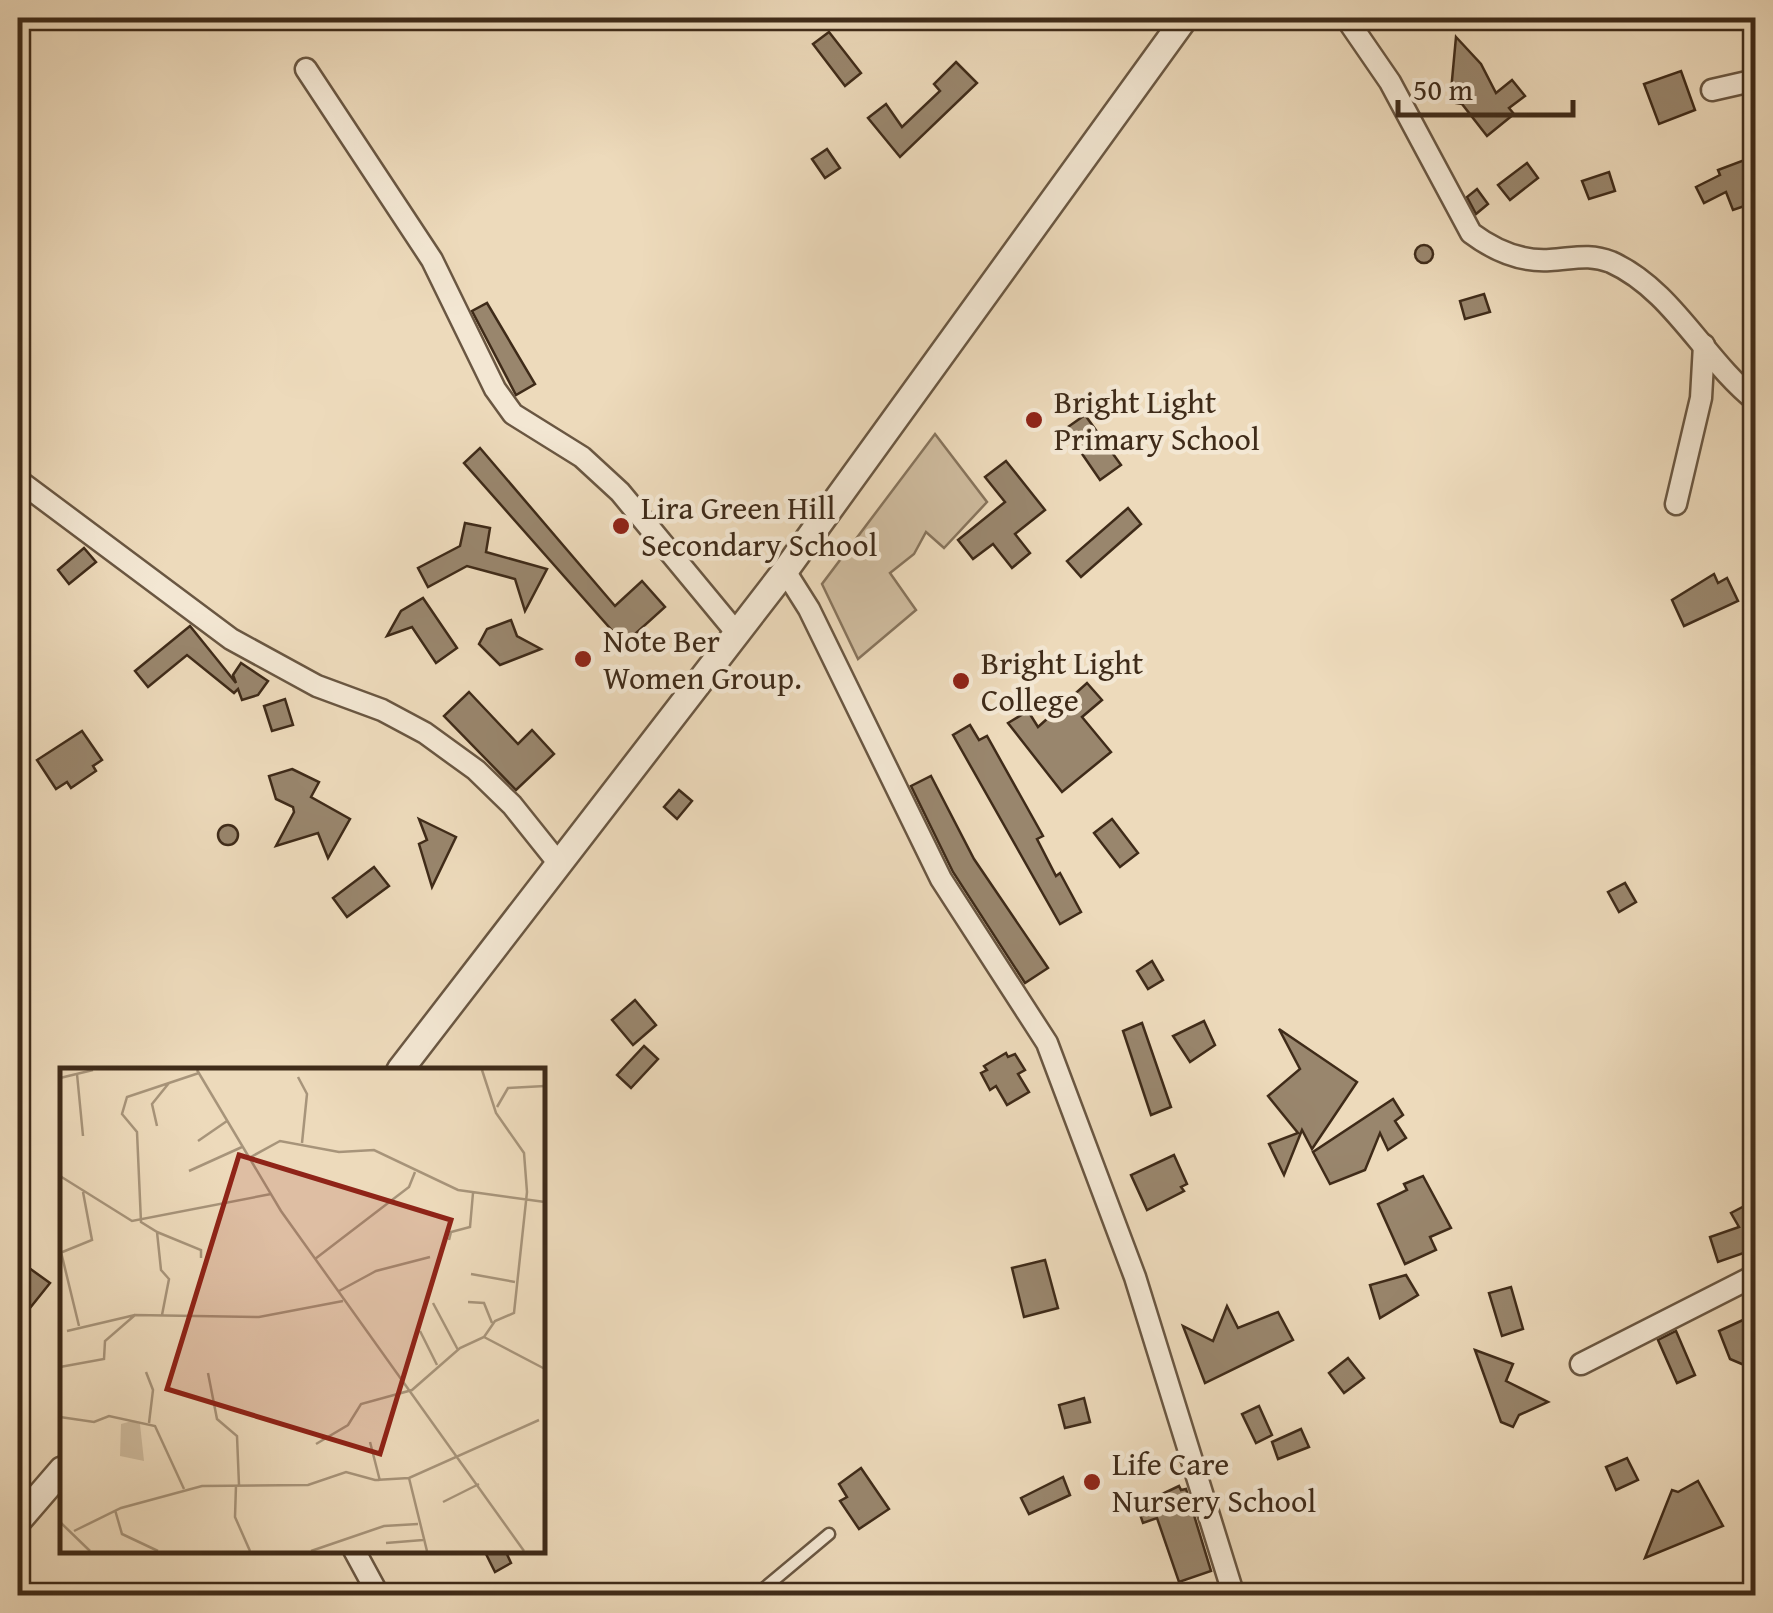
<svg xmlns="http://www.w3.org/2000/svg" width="1773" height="1613" font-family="'Gentium Book Plus',serif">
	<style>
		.green { fill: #cfbc9f; stroke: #87745c; stroke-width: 2.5 }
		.building { fill: #99866d; stroke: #3f2b19; stroke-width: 2.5 }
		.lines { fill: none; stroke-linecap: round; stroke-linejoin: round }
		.service-casing { stroke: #6a5742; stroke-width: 15 }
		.minor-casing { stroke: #6a5742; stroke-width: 25 }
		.tertiary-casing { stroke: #6a5742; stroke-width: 30 }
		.service { stroke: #f3e7d3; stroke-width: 10 }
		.minor { stroke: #f3e7d3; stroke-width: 20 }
		.tertiary { stroke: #f3e7d3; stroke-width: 25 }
		.poi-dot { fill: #8f2418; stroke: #f3e7d3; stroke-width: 4 }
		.labels { text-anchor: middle; stroke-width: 9; stroke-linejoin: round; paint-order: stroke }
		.poi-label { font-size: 32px; fill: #3f2b19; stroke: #f3e7d3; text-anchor: start }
		.inset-road { fill: none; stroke: #a7947a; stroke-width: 2.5 }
		.view { fill: #8f2418; fill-opacity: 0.15; stroke: #8f2418; stroke-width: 5 }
		.inset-edge { fill: none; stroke: #3f2b19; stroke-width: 5 }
	</style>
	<rect width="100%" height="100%" fill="#eddabb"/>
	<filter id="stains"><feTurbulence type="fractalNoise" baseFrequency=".002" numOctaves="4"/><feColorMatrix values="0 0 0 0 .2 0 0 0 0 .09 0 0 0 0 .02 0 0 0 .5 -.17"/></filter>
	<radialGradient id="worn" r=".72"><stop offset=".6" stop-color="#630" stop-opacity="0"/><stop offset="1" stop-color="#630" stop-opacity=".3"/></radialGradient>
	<path class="green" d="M935 434 987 502 944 548 926 532 914 554 890 573 916 610 858 659 822 584Z"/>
	<g class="building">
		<path d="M829 32 861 73 845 86 813 44Z"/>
		<path d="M1456 37 1481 64 1496 93 1512 80 1525 96 1509 108 1514 114 1487 136 1462 104 1450 102Z"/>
		<path d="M956 62 977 83 900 157 868 118 886 104 902 127 940 91 934 84Z"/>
		<path d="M1681 71 1695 110 1659 124 1644 84Z"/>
		<path d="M827 149 840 168 825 178 812 159Z"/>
		<path d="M1747 159 1756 182V202L1733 210 1726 192 1704 203 1696 187 1720 175 1718 170Z"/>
		<path d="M1527 163 1538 178 1510 200 1498 185Z"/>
		<path d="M1609 172 1615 191 1589 199 1582 181Z"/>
		<path d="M1477 189 1488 204 1476 214 1467 197Z"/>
		<circle cx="1424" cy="254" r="9"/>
		<path d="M1484 294 1490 312 1465 319 1460 301Z"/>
		<path d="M487 303 535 384 516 395 472 311Z"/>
		<path d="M1085 415 1121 465 1100 480 1065 429Z"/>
		<path d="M480 448 615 606 642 581 665 607 624 644 464 463Z"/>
		<path d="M1006 461 1045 510 1015 534 1030 553 1012 568 993 544 973 559 958 540 1005 502 985 477Z"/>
		<path d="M1128 508 1141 524 1081 577 1067 561Z"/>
		<path d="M465 523 490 528 486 552 547 569 525 611 515 579 467 566 428 587 418 568 460 546Z"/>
		<path d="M84 548 96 562 69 584 58 570Z"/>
		<path d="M1714 574 1718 583 1727 578 1738 601 1684 626 1672 600Z"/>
		<path d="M423 598 457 648 436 663 412 627 387 636 401 611Z"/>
		<path d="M511 620 517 636 541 649 500 665 479 644 487 629Z"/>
		<path d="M190 626 236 683 233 675 241 663 268 681 258 695 242 700 238 689 234 693 187 655 148 687 135 671Z"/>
		<path d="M1087 683 1102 700 1082 717 1111 752 1062 792 1008 723 1028 711 1038 727Z"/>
		<path d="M469 692 518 744 532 730 554 754 516 790 444 716Z"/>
		<path d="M285 699 293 725 272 731 264 706Z"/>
		<path d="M970 725 979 740 987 736 1043 836 1037 839 1056 876 1060 873 1081 912 1060 924 953 735Z"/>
		<path d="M82 731 102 760 93 766 96 771 71 788 67 782 56 789 37 760Z"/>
		<path d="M292 769 319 782 311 797 350 819 328 858 318 833 276 846 294 812 293 807 276 799 269 776Z"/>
		<path d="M931 776 974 859 1048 968 1025 983 953 872 911 786Z"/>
		<path d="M679 790 692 801 677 819 664 807Z"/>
		<path d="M419 819 456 837 432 887 419 844 427 840Z"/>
		<path d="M1112 819 1138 853 1120 867 1094 833Z"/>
		<circle cx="228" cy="835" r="10"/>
		<path d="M374 867 389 886 347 917 333 898Z"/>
		<path d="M1625 883 1636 902 1619 912 1608 892Z"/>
		<path d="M1152 961 1163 980 1148 989 1137 971Z"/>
		<path d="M635 1000 656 1025 633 1045 612 1020Z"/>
		<path d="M1204 1021 1215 1045 1190 1062 1173 1036Z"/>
		<path d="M1142 1023 1171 1107 1151 1115 1123 1031Z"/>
		<path d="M1279 1029 1357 1082 1312 1149 1302 1130 1284 1175 1269 1144 1298 1133 1268 1096 1300 1069Z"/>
		<path d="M644 1046 658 1059 631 1088 617 1075Z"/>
		<path d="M1006 1053 1008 1057 1015 1054 1025 1070 1018 1074 1029 1092 1007 1105 996 1086 990 1090 981 1073 987 1070 984 1066Z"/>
		<path d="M1393 1099 1403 1115 1395 1121 1406 1138 1388 1150 1380 1133 1365 1170 1330 1184 1313 1152Z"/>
		<path d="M1174 1155 1187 1184 1181 1187 1184 1191 1147 1210 1131 1175Z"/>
		<path d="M1423 1176 1451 1228 1430 1237 1436 1250 1405 1264 1378 1204 1407 1190 1404 1184Z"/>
		<path d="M1756 1200V1257L1752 1250 1718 1262 1710 1237 1739 1227 1731 1213Z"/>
		<path d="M18 1260 50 1283 18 1323Z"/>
		<path d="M1045 1260 1058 1308 1024 1317 1012 1268Z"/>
		<path d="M1406 1275 1418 1295 1380 1318 1370 1285Z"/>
		<path d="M1511 1287 1523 1329 1502 1336 1489 1293Z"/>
		<path d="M1227 1306 1238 1328 1278 1312 1293 1340 1205 1383 1183 1326 1213 1341Z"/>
		<path d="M1756 1314V1370L1730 1359 1719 1331Z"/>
		<path d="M1676 1331 1695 1375 1677 1383 1658 1340Z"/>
		<path d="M1475 1350 1513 1364 1506 1381 1548 1402 1519 1415 1513 1427 1501 1422Z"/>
		<path d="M1348 1358 1364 1378 1344 1393 1329 1373Z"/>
		<path d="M1084 1398 1090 1422 1065 1428 1059 1405Z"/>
		<path d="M1259 1406 1272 1435 1256 1443 1242 1414Z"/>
		<path d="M1301 1429 1309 1447 1278 1459 1272 1442Z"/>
		<path d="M1627 1458 1638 1480 1616 1490 1606 1467Z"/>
		<path d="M861 1468 889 1509 859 1529 840 1501 847 1497 839 1484Z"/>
		<path d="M1063 1477 1070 1495 1029 1514 1021 1498Z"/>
		<path d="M1698 1481 1723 1526 1645 1558 1672 1490 1678 1492Z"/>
		<path d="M1179 1486 1181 1490 1186 1489 1211 1571 1179 1582 1157 1518 1143 1523 1137 1506Z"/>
		<path d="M484 1550H505L511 1563 495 1572Z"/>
	</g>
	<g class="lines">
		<g class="service-casing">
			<path id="service" d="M755 1596 829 1534"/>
		</g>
		<g class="minor-casing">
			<g id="minor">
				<path d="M1346 18 1390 82 1471 233C1495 251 1520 262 1550 260 1572 259 1589 253 1611 262 1673 290 1704 360 1756 401"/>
				<path d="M306 69 432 260 495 389 513 414 582 457 620 492 735 631"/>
				<path d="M1712 90 1756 80"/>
				<path d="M18 480 231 639 317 686 382 710 425 733 476 770 512 805 560 865"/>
				<path d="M1676 504 1701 398 1704 345"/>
				<path d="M785 571 809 609 941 879 1047 1043 1135 1277 1234 1596"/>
				<path d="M1581 1364 1756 1275"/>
				<path d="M354 1550 379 1596"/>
			</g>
		</g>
		<g class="tertiary-casing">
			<g id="tertiary">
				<path d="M400 1070 785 571 1185 18"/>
				<path d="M18 1521 62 1470"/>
			</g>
		</g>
		<use href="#service" class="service"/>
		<use href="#minor" class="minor"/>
		<use href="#tertiary" class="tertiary"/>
	</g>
	<g class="poi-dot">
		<circle cx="1034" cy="420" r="10"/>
		<circle cx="621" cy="526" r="10"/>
		<circle cx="583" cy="659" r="10"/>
		<circle cx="961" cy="681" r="10"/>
		<circle cx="1092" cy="1482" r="10"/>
	</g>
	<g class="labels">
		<g class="poi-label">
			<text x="1054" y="413">Bright Light<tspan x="1054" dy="37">Primary School</tspan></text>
			<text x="641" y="519">Lira Green Hill<tspan x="641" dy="37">Secondary School</tspan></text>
			<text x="603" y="652">Note Ber<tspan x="603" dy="37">Women Group.</tspan></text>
			<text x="981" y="674">Bright Light<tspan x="981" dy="37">College</tspan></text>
			<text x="1112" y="1475">Life Care<tspan x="1112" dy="37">Nursery School</tspan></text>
		</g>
	</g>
	<g transform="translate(60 1068)">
		<rect width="485" height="485" fill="#eddabb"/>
		<path d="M72 353 80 356 84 393 60 388 61 356Z" fill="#cfbc9f"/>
		<path class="inset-road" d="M137 2 221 143 464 483M17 6 23 68M238 9 247 26 242 75M0 10 33 2M437 39 448 20 485 18M97 58 92 36 109 15M138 73 167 53M189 90 220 73 279 84 314 82 398 122 485 134M129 103 182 79M0 108 72 153 211 126M97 164 141 182V190M389 172 391 164 410 159 413 125M1 184 19 258M0 185 32 172 23 124M255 191 349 119 355 104M411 206 455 214M279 223 316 203 370 189M408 234 424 235 432 255M373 235 398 282M102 247 109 211 101 202 97 164 81 154 77 64 62 46 67 29 139 5M7 263 75 247M360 263 377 297M424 269 485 301M0 299 44 291 45 273 75 247 199 249 283 233M86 304 93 322 89 355M148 305 157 351 177 368 179 417M0 349 34 354 49 348 95 358 124 421M310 374 320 413M256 376 288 357 301 336 352 322 400 280 424 269 435 253 454 245 467 124 464 85 436 45 422 2M349 410 367 483M176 417 175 449 190 483M383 434 419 416M55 442 62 466 98 483M0 454 30 483M14 463 61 440 142 418 248 417 286 404 315 412 349 410 479 352M326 475 363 472M251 483 324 458 358 456"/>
		<path class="view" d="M179 87 391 152 320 386 107 321Z"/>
		<rect width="485" height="485" class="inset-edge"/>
	</g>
	<rect width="1773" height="1613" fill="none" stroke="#eddabb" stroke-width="60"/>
	<rect x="20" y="20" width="1733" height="1573" fill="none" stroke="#3f2b19" stroke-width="5"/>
	<rect x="30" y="30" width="1713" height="1553" fill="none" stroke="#3f2b19" stroke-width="2.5"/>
	<path d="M1398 100v15h175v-15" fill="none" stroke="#3f2b19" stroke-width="5"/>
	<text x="1413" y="100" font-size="30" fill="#3f2b19" stroke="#f3e7d3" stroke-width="8" paint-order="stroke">50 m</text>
	<rect width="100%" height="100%" filter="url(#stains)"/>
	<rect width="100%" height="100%" fill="url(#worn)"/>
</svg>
